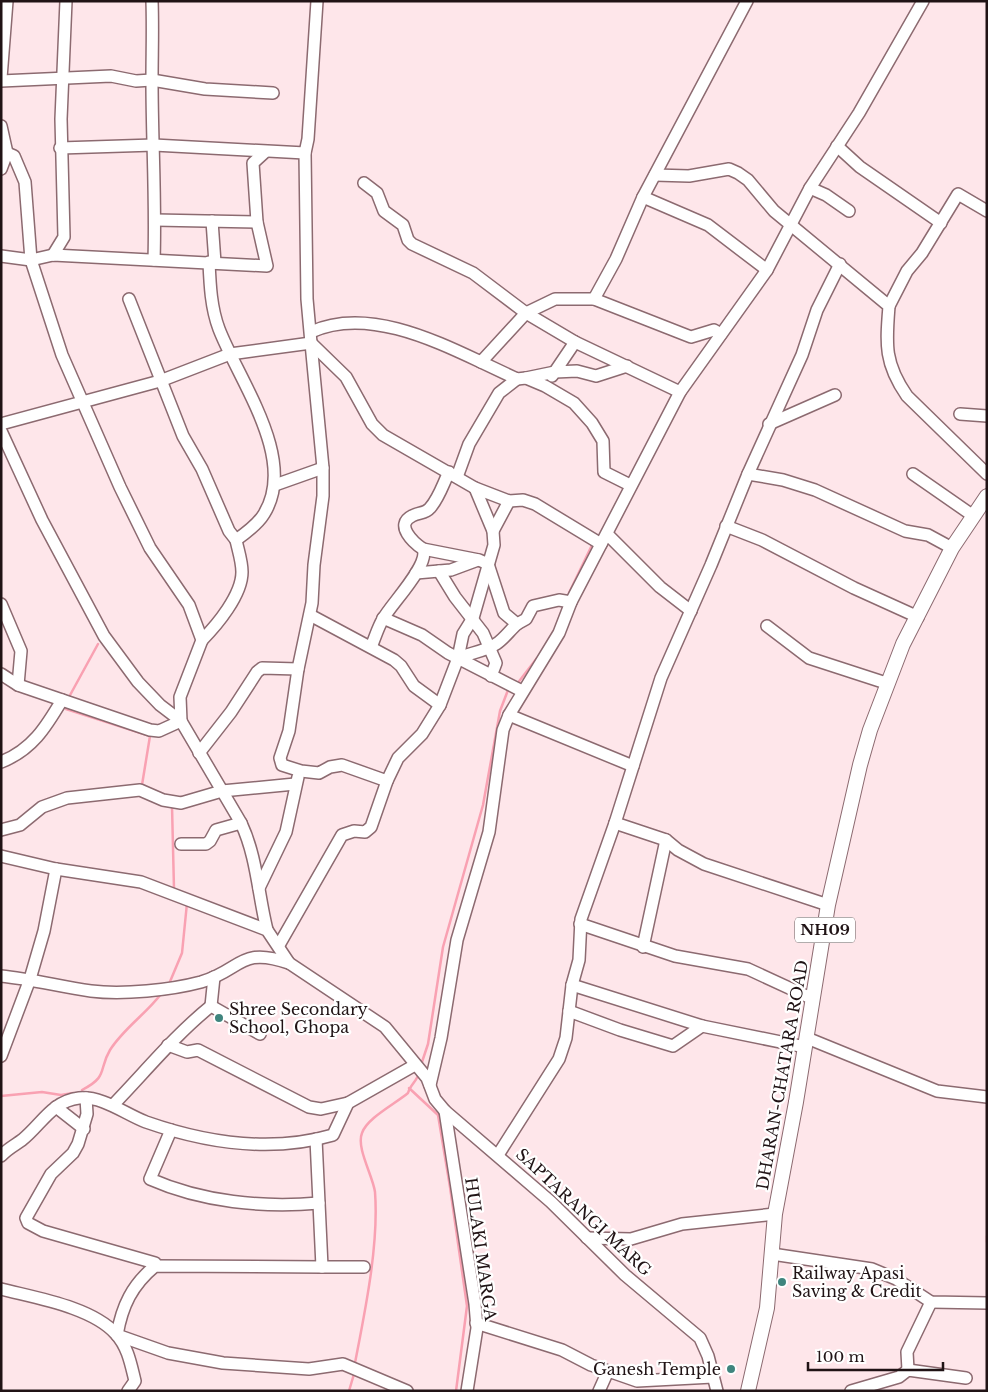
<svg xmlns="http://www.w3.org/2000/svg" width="988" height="1392" font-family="'Libre Baskerville',serif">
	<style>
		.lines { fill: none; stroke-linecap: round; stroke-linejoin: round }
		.stream { stroke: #f9a1b2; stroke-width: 2.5 }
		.minor-casing { stroke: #8c6a70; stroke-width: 14 }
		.major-casing { stroke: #8c6a70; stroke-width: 16 }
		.minor { stroke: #fff; stroke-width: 11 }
		.major { stroke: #fff; stroke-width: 14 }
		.poi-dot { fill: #3f857e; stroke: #fff; stroke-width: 2 }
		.labels { text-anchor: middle; stroke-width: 4.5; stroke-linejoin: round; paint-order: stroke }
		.shield { fill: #fff; stroke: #635a5b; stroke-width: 1 }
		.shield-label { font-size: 15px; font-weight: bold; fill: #201315 }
		.poi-label { font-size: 16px; fill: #201315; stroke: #fff; text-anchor: start }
		.street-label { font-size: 16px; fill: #201315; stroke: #fff }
	</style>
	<rect width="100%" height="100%" fill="#fee6ea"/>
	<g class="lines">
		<g class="stream">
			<path d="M569 593 593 543"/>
			<path d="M517 684 537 658"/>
			<path d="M69 697 98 644"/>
			<path d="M66 709 150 736 142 785 145 786"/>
			<path d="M172 806 174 889"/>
			<path d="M169 984 182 953 187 903"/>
			<path d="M421 1065 428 1044 443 947 483 805 500 711 508 690"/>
			<path d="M409 1088 438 1115 450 1187 467 1306 456 1391"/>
			<path d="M82 1090C109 1076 98 1070 110 1050 124 1028 146 1014 161 994"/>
			<path d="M1 1096 42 1092 61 1095 73 1093"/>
			<path d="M987 1236V1242"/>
			<path d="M355 1363C365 1311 379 1245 375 1192 373 1176 356 1148 362 1133 367 1118 395 1104 408 1093 410 1085 417 1081 419 1073"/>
			<path d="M349 1391 354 1374"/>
		</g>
		<g class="minor-casing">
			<g id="minor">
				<path d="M152 1C153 28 152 54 152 81 152 141 156 200 154 260"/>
				<path d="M1 78 7 1"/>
				<path d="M1 81 111 76 136 81 152 80 205 89 273 93"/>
				<path d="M1 126 7 153 1 169"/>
				<path d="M837 146 860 167 941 223"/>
				<path d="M60 148 154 145 305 153"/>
				<path d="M655 175 689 176 729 169 738 173 748 180 774 211 889 306C886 344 884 363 907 396L987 474"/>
				<path d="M364 183 377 193 384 211 403 225 408 240 412 244 473 273 526 313 575 342 680 392"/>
				<path d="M810 188 826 195 849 211"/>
				<path d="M643 197 708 225 767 270"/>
				<path d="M155 220 257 222"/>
				<path d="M212 221 215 263"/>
				<path d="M53 255 64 237 61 119 66 1"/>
				<path d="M1 256 31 260 53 255 267 266 257 222 253 163 265 152"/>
				<path d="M129 299 183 436 202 469 229 531 236 540"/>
				<path d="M594 299 616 259 643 197 747 1"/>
				<path d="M889 306 907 271 922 253 958 194 987 211"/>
				<path d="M311 332C365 307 432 339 481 362L526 313 555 299H594L691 337 714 330 721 334"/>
				<path d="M311 343 323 468V496L314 565 312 603 298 669 289 731 280 758 282 765 301 771 319 773 330 767 342 765 387 781"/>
				<path d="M311 343 346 377 372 424 383 435 475 488 509 501 523 500 535 504 601 544"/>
				<path d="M481 362 517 379 526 378 545 386 574 403 592 423 603 441 604 472 630 485"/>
				<path d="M552 376 575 342"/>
				<path d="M526 378 555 372 577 371 596 376 627 366"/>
				<path d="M960 414 987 416"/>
				<path d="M1 424 160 381 230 354 311 343 307 299 305 153 308 139 317 1"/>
				<path d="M769 424 835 395"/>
				<path d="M1 431 42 520 104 636 138 682 160 705 181 721 241 823C257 857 258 894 267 930"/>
				<path d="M748 474 783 480 815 490 905 531 928 535 952 548"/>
				<path d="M913 474 972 515"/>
				<path d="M457 477 469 444 499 393 517 379"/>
				<path d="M275 485 323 468"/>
				<path d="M726 526 762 540 854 588 918 617"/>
				<path d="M493 531 509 501"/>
				<path d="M607 534 660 587 691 611"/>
				<path d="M423 549 479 560 488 564 504 613 517 624 526 619 533 606 559 600 571 602"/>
				<path d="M439 571 455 597 483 633 496 663 491 676"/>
				<path d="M416 573 451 570 478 560"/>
				<path d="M1 604 21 651 18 685"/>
				<path d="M310 615 394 660 401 666 414 686 440 705"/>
				<path d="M383 618 422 635 448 653 522 691"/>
				<path d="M767 626 809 658 886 683"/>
				<path d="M202 640C217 625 242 595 242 572 242 561 238 550 236 540 246 533 258 524 264 514 298 459 239 381 219 329 211 308 210 285 209 262"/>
				<path d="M371 647C375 638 378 627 383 619 391 604 430 565 423 549 414 543 394 525 412 516 419 512 425 514 430 508 439 498 443 484 449 472"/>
				<path d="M458 658C470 653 486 651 496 644 504 639 510 630 517 624"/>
				<path d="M1 674 18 685 150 730 159 731 181 721 180 697 202 640 189 605 150 548 120 487 62 355 31 260 25 182 14 156 7 153"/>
				<path d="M509 715 633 766"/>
				<path d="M199 753 231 712 257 672 262 668 298 669"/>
				<path d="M1 762C32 750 46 727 62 700"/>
				<path d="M615 823 666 840 678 850 704 864 828 905"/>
				<path d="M1 830 20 825 42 807 67 798 140 790 163 800 181 803 222 791 295 784"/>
				<path d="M181 844H206L210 841 216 830 241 823"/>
				<path d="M1 856 56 869 141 882 267 930 289 963 385 1027 427 1078 435 1099 445 1111 551 1202 625 1275 700 1338 708 1356 717 1391"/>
				<path d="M259 888 286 832 298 777"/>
				<path d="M580 924 675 956 748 969 813 999"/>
				<path d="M279 945 342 835 354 831 365 832 371 827 387 781 398 758 422 734 440 705 458 658 463 634 473 618 494 545 493 531 475 488"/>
				<path d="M643 947 666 840"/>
				<path d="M1 976C32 979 61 987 91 991 123 995 171 990 201 982 242 970 239 946 289 963"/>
				<path d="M572 985 702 1026"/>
				<path d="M211 1006 214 977"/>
				<path d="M569 1011 620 1030 673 1046 702 1026 805 1047"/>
				<path d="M807 1038 937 1091 987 1097"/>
				<path d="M168 1045 187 1052 198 1050 309 1107 321 1109 348 1103"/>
				<path d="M1 1056 30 979 44 931 56 869"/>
				<path d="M430 1085 441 1038 457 940 489 832 503 730 509 715 559 633 571 602 680 392 767 270 810 188 859 113 923 1"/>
				<path d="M86 1098 87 1114 78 1144 73 1153 51 1174 26 1218 28 1223 43 1231 155 1263V1266"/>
				<path d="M113 1105C145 1072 175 1035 211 1006L260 1034"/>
				<path d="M56 1107 84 1129"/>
				<path d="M445 1111 475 1304 477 1328 467 1391"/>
				<path d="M171 1130 150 1179C202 1202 263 1208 319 1203"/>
				<path d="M498 1155 559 1059 566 1038 572 985 579 960 581 919 615 823 661 678 711 565 748 474 802 355 817 310 840 264"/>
				<path d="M1 1156C7 1149 15 1145 22 1140 41 1125 52 1101 79 1098 103 1096 125 1114 146 1122 206 1143 271 1153 333 1135L348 1103 415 1065"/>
				<path d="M587 1238 631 1239 682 1224 775 1214"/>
				<path d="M772 1254 872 1269 896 1279 931 1302 987 1303"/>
				<path d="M322 1267H364"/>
				<path d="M1 1289C36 1298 92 1307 116 1334 128 1347 131 1365 135 1381L128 1391"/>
				<path d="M476 1323 562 1350 591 1365 637 1381 713 1377"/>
				<path d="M117 1335C122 1306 132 1285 155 1266L322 1267 316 1139"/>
				<path d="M117 1335 168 1353 223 1363 309 1369 343 1364 407 1391"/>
				<path d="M908 1370 907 1352 931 1302"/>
				<path d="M599 1391 608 1371"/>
				<path d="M851 1391 899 1377 908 1370 966 1378"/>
			</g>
		</g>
		<g class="major-casing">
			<path id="major" d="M748 1391 767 1308 775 1214 796 1102 828 905 860 765 870 730 903 644 952 548 987 496"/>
		</g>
		<use href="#minor" class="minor"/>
		<use href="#major" class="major"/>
	</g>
	<g class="poi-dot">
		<circle cx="219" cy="1018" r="5"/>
		<circle cx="782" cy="1282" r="5"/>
		<circle cx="731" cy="1369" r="5"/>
	</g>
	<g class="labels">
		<rect class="shield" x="795" y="917.5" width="60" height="25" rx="4"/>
		<g class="shield-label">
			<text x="825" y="935">NH09</text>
		</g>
		<g class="poi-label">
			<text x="229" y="1015">Shree Secondary<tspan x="229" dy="18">School, Ghopa</tspan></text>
			<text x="792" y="1279">Railway Apasi<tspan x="792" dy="18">Saving &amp; Credit</tspan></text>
			<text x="721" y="1375" text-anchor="end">Ganesh Temple</text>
		</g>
		<g class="street-label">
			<text transform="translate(782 1075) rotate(-80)" y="6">DHARAN-CHATARA ROAD</text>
			<text transform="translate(584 1212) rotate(43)" y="6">SAPTARANGI MARG</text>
			<text transform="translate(481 1249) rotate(82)" y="6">HULAKI MARGA</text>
		</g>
	</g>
	<rect width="988" height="1392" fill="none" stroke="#201315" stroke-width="5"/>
	<path d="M808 1362v8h135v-8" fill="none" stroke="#201315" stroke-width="2.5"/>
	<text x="816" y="1362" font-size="15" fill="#201315" stroke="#ffffff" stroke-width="4" paint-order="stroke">100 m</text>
</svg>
